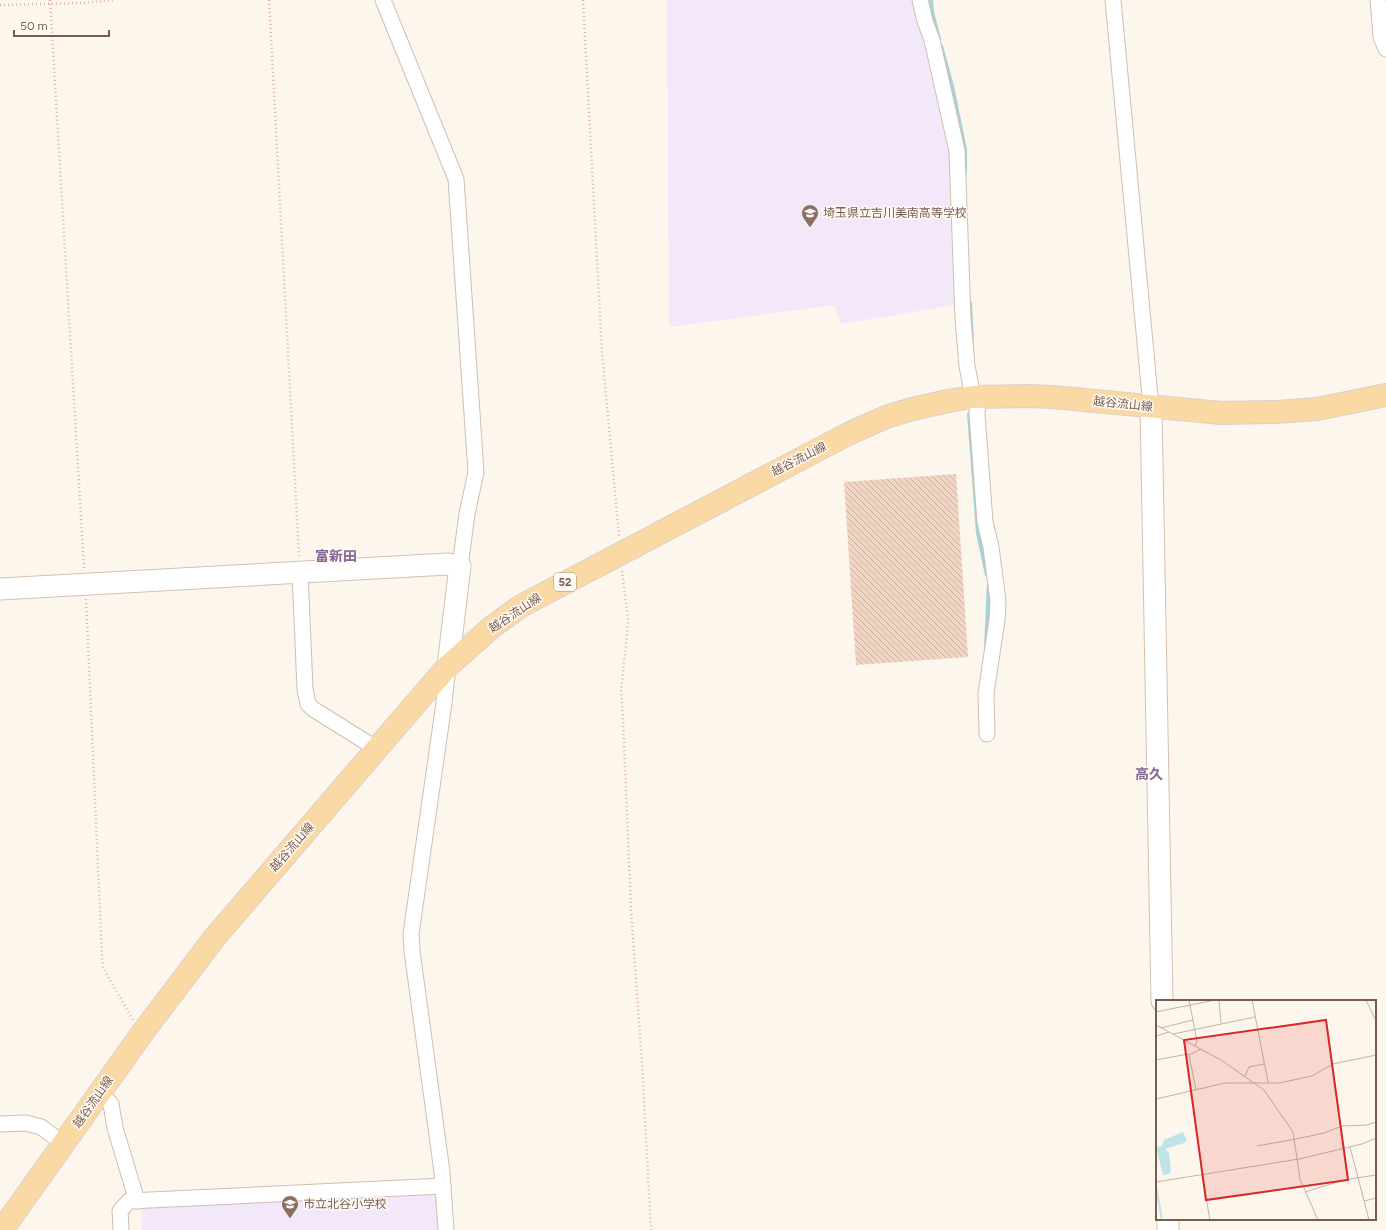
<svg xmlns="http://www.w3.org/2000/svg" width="1386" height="1230" font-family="Figtree,'Noto Sans JP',sans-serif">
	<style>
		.education { fill: #f3e8fa }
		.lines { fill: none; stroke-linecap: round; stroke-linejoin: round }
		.stream { stroke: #a5d3da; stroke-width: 4 }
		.building { fill: url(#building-back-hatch) }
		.street-casing { stroke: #d1beb0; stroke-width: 17 }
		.secondary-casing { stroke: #d6c0b0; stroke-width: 23 }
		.primary-casing { stroke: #dad1cd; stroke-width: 24 }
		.path { stroke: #d9b8a5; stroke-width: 2.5; stroke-dasharray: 1 3; stroke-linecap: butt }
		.street { stroke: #fff; stroke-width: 15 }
		.secondary { stroke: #fff; stroke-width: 21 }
		.primary { stroke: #fbd9a5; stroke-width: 22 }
		.labels { text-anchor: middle; stroke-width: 3; stroke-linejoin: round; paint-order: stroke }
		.shield { fill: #fffaf3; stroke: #a28b7f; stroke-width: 1 }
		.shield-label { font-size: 11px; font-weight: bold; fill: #7a5c4d }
		.education-label { font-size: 12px; fill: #785e54; stroke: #fffaf3; text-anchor: start }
		.street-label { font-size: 12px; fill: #7a5c4d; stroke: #fffaf3 }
		.quarter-label { font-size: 14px; font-weight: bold; fill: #846695; stroke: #fffaf3 }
		.inset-river { fill: none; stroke: #bfe3e8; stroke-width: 2 }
		.inset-road { fill: none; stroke: #c5b3a7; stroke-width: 1 }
		.view { fill: #d62828; fill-opacity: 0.15; stroke: #d62828; stroke-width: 2 }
		.inset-edge { fill: none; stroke: #7a5c4d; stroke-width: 2 }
	</style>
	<defs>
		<pattern id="building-back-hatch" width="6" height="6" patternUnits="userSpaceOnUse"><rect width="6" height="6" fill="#f3d5c3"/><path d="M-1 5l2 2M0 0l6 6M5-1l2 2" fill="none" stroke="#cab0a1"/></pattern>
	</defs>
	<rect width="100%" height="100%" fill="#fdf6ec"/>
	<g class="education">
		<path d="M667 0H911L926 43 949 150 954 305 841 324 835 305 669 327Z"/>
		<path d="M438 1194 440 1230H142L141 1207Z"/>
	</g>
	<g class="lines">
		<g class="stream">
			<path d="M931 0 932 12 939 39"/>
			<path d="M941 46 952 86 965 150V174"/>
			<path d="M970 303 972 342"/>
			<path d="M969 414 978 533 987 575"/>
			<path d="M986 648 989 583"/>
		</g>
	</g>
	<path class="building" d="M956 474 968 657 856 665 844 482Z"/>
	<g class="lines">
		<g class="street-casing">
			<g id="street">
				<path d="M383 0 456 179 476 472 467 514 460 566"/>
				<path d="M920 0 925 21 932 40 957 151 963 318 967 366 973 397"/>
				<path d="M1113 0 1151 407"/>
				<path d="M1378 0 1381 37 1386 49"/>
				<path d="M978 397 977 414 985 522 991 547 998 601 997 620 986 693 987 734"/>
				<path d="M300 573 305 689 308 704 313 709 377 749"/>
				<path d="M100 1093 111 1104 115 1128 137 1201"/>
				<path d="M0 1124 26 1123 41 1127 64 1144"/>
				<path d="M121 1230 120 1211 129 1201 443 1186"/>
				<path d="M446 1230 442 1172 412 951 411 934 444 703 448 666"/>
			</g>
		</g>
		<g class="secondary-casing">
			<g id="secondary">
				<path d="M1151 407 1162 1001"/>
				<path d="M0 589 448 564 460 566 448 666"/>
				<path d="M1168 1219V1230"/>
			</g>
		</g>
		<g class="primary-casing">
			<path id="primary" d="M2 1230 143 1032 215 937 448 666 492 627 521 606 848 434 886 417 912 409 948 401 973 397 1030 396 1053 397 1221 413 1276 412 1317 409 1386 395"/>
		</g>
		<g class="path">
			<path d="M50 0 84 568"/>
			<path d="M269 0 299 556"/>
			<path d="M583 0 602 352 619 536"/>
			<path d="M0 5 81 3 114 0"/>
			<path d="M622 571 628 619 627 635 621 690 623 718 631 910 642 1063 651 1230"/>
			<path d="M86 599 102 956 103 968 133 1020"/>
		</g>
		<use href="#street" class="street"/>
		<use href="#secondary" class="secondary"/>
		<use href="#primary" class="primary"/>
	</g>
	<defs>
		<g id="school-pin" transform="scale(0.9)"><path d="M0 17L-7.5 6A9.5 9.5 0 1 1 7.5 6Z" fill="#8d6e63" stroke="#fffaf3"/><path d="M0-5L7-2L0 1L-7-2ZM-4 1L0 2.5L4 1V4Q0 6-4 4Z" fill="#fff"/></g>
	</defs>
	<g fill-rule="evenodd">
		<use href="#school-pin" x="810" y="213"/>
		<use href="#school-pin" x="290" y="1204"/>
	</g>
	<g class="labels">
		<rect class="shield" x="554" y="573" width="22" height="18" rx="3"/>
		<g class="shield-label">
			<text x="565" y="586">52</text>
		</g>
		<g class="education-label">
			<text x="823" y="217">埼玉県立吉川美南高等学校</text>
			<text x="303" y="1208">市立北谷小学校</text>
		</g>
		<g class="street-label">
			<text transform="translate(1123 404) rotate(6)" y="4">越谷流山線</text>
			<text transform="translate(799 459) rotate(-27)" y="4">越谷流山線</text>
			<text transform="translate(515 613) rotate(-34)" y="4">越谷流山線</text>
			<text transform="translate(292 847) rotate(-49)" y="4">越谷流山線</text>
			<text transform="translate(93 1102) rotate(-55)" y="4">越谷流山線</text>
		</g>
		<g class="quarter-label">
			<text x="336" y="561">富新田</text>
			<text x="1149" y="779">高久</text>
		</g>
	</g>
	<g transform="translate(1156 1000)">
		<rect width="220" height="220" fill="#fdf6ec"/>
		<path d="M27 132 31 140 28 143 9 149 13 153 15 171 13 174 7 175 0 147 6 146 8 140Z" fill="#bfe3e8"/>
		<path class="inset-river" d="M0 186 6 220"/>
		<path class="inset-road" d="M33 0 41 41 39 46M63 0 65 23M96 0 112 82M210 0 220 21M0 12 59 0M0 25 65 60 108 90 137 132 144 179 162 220M5 28 37 20M17 34 99 17M0 36 13 32M33 55 40 90M0 60 32 54 33 55 45 49M89 76 93 67 108 64M0 99 69 83H123L156 76 177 64 220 55M140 139 168 133 186 126 211 125 220 122M101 146 140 139M194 147 213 220M46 175 54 220M0 182 143 159 206 144 220 138M149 192 188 180 220 175M208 201 220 198"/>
		<path class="view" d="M170 20 192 180 50 200 28 40Z"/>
		<rect width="220" height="220" class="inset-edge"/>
	</g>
	<path d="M14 30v6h95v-6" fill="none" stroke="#7a5c4d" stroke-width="2"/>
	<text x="20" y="30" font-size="12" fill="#7a5c4d" stroke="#fffaf3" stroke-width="3" paint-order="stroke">50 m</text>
</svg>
